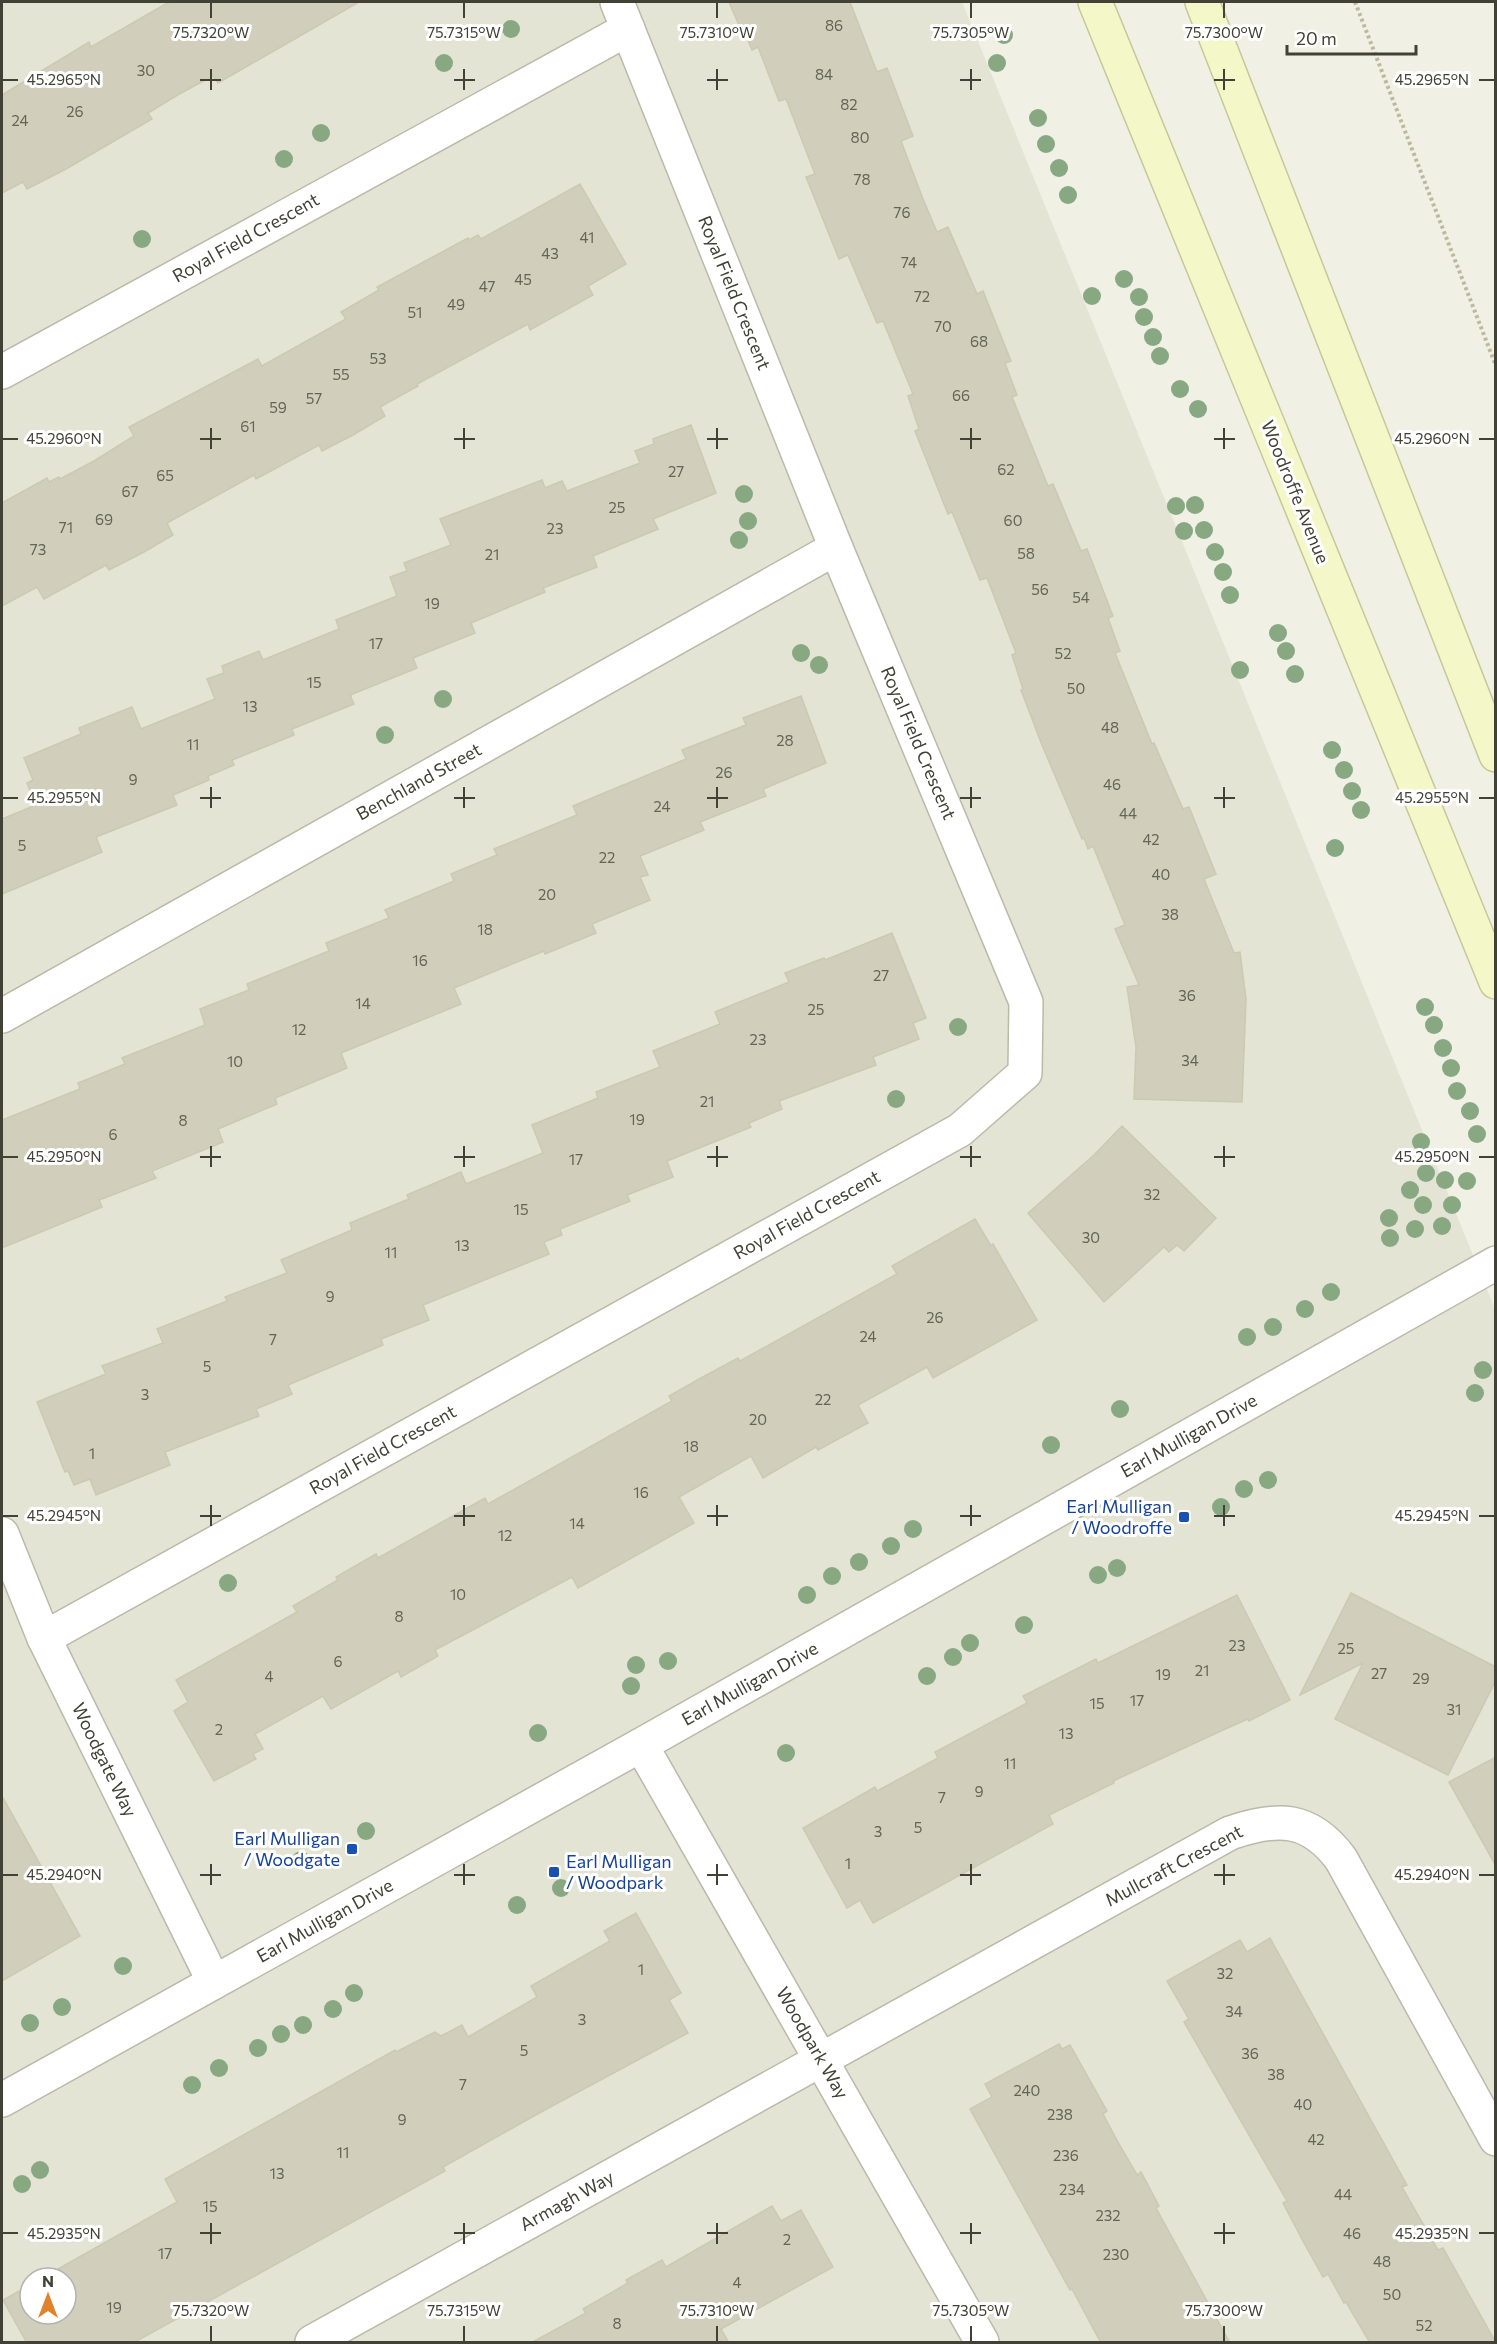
<svg xmlns="http://www.w3.org/2000/svg" width="1497" height="2344" font-family="Commissioner,sans-serif">
	<style>
		.residential { fill: #e4e4d4; fill-rule: evenodd }
		.building { fill: #d1cfbc; stroke: #cbc9b0; stroke-width: 1.5 }
		.lines { fill: none; stroke-linecap: round; stroke-linejoin: round }
		.minor-casing { stroke: #bbbaa9; stroke-width: 36 }
		.tertiary-casing { stroke: #bbbaa9; stroke-width: 36 }
		.secondary-casing { stroke: #c5c897; stroke-width: 36 }
		.path { stroke: #bbba9c; stroke-width: 4; stroke-dasharray: 3 3; stroke-linecap: butt }
		.minor { stroke: #fff; stroke-width: 33 }
		.tertiary { stroke: #fff; stroke-width: 33 }
		.secondary { stroke: #f4f8c8; stroke-width: 33 }
		.tree { fill: #88a881 }
		.ticks { fill: none; stroke: #424135; stroke-width: 2 }
		.transit-dot { fill: #1a4fb4; stroke: #fff; stroke-width: 2 }
		.labels { text-anchor: middle; stroke-width: 6; stroke-linejoin: round; paint-order: stroke }
		.number-label { font-size: 15px; fill: #666457 }
		.street-label { font-size: 18px; fill: #424135; stroke: #fff }
		.transit-label { font-size: 18px; fill: #164399; stroke: #fff; text-anchor: end }
		.ticks-label { font-size: 15px; text-anchor: middle; fill: #424135; stroke: #fff; stroke-width: 6; stroke-linejoin: round; paint-order: stroke }
	</style>
	<rect width="100%" height="100%" fill="#f0f0e5"/>
	<path class="residential" d="M2 2H962L1495 1309V2342H2ZM30 2278H66V2314H30Z"/>
	<g class="building">
		<path d="M169 2H359L218 83 213 76 181 93 148 113 152 119 66 169 27 189 23 182 2 193V95L89 42 91 47Z"/>
		<path d="M729 2H850L877 72 887 68 913 136 901 141 923 199 937 232 948 227 977 294 983 291 1011 361 1005 363 1017 395 1012 397 1048 486 1053 484 1081 551 1087 549 1113 616 1108 618 1120 651 1115 653 1152 744 1154 743 1183 809 1189 807 1216 874 1204 879 1234 953 1240 952 1246 999 1242 1102 1134 1099 1136 1047 1127 987 1139 985 1115 929 1125 925 1093 846 1088 849 1084 838 1082 839 1042 745 1021 690 1023 689 1012 655 1016 653 987 578 980 580 952 512 948 514 915 431 919 429 908 396 913 394 883 321 877 323 848 255 839 259 806 177 815 174 786 99 779 101 758 47 752 50 747 38 745 39Z"/>
		<path d="M580 184 626 264 588 286 593 295 530 330 528 324 417 384 418 386 380 407 385 416 353 435 322 451 319 445 256 479 254 475 167 523 173 535 144 552 109 570 106 565 44 599 37 587 2 606V503L47 478 49 482 59 477 60 479 94 461 134 436 129 427 258 359 262 366 346 319 341 312 379 290 377 287 468 238 469 240 478 235 481 239Z"/>
		<path d="M691 425 716 493 653 519 658 529 593 556 597 567 543 588 545 592 471 623 475 633 413 658 417 668 350 695 354 704 292 729 294 735 232 760 234 765 208 776 209 780 173 795 177 805 96 837 102 852 2 894V819L36 805 27 783 33 780 24 758 81 734 79 728 132 707 141 729 215 699 207 679 224 673 222 666 259 651 263 660 339 629 336 620 397 596 390 577 407 571 404 563 451 545 440 519 542 480 545 488 562 481 567 491 640 463 635 451 654 444 653 439Z"/>
		<path d="M801 696 826 763 763 789 766 796 700 822 704 830 640 856 648 875 640 877 650 900 592 924 596 933 545 954 544 951 454 988 461 1004 341 1053 347 1068 275 1098 277 1104 218 1129 223 1142 152 1171 156 1178 99 1200 102 1207 2 1248V1120L80 1089 78 1083 125 1064 122 1058 205 1025 200 1009 249 990 247 984 329 951 326 943 389 918 385 910 454 881 451 874 497 855 494 849 577 815 573 806 686 759 682 750 746 725 743 718Z"/>
		<path d="M892 933 926 1018 913 1023 919 1039 873 1057 876 1065 779 1101 782 1109 749 1123 751 1127 667 1161 673 1177 627 1195 630 1201 560 1229 562 1235 544 1242 549 1254 423 1305 429 1320 381 1339 383 1345 288 1385 292 1394 256 1409 259 1416 165 1452 170 1465 96 1495 90 1479 74 1485 68 1471 65 1472 37 1402 106 1374 102 1366 163 1343 157 1329 227 1301 225 1297 287 1273 281 1260 352 1230 350 1223 409 1199 407 1195 461 1172 466 1184 543 1153 532 1125 598 1098 596 1092 660 1067 653 1051 720 1024 715 1012 789 982 785 973 824 958 825 960Z"/>
		<path d="M1122 1126 1216 1218 1184 1251 1177 1245 1169 1252 1164 1247 1104 1302 1028 1213 1094 1155Z"/>
		<path d="M975 1219 991 1246 993 1244 1037 1320 933 1378 927 1367 858 1405 868 1423 818 1450 816 1447 763 1478 751 1456 679 1497 694 1523 578 1588 572 1577 435 1650 438 1656 401 1677 398 1671 331 1709 323 1696 255 1734 263 1749 253 1754 256 1759 214 1781 174 1711 188 1702 176 1680 297 1612 293 1606 338 1580 336 1577 376 1554 378 1558 485 1498 488 1504 672 1401 669 1396 701 1378 738 1358 740 1361 897 1274 892 1266Z"/>
		<path d="M1351 1593 1496 1667V1680L1448 1775 1335 1719 1363 1663 1300 1695Z"/>
		<path d="M1237 1595 1290 1700 1249 1721 1248 1719 1223 1730 1113 1781 1114 1783 1049 1815 1053 1824 873 1923 860 1900 847 1908 803 1828 875 1787 877 1791 938 1758 935 1752 1027 1703 1023 1696 1096 1659 1098 1663Z"/>
		<path d="M1496 1757V1866L1449 1782Z"/>
		<path d="M2 1796 80 1936 2 1981Z"/>
		<path d="M636 1913 681 1993 669 2000 688 2033 541 2112 443 2167 445 2171 133 2343H27L3 2300 30 2285V2314H66V2278H42L177 2202 165 2179 395 2050 396 2052 435 2032 441 2036 462 2025 468 2037 537 1997 531 1986 610 1941 604 1931Z"/>
		<path d="M1270 1938 1407 2185 1402 2187 1438 2250 1443 2248 1496 2343H1370L1346 2302 1344 2303 1328 2274 1323 2277 1304 2243 1283 2203 1287 2201 1184 2022 1189 2019 1167 1981 1240 1940 1247 1952Z"/>
		<path d="M1059 2044 1062 2049 1070 2045 1107 2111 1103 2114 1119 2144 1137 2175 1141 2172 1159 2206 1156 2208 1230 2343H1101L1072 2289 1070 2290 970 2109 992 2097 985 2084Z"/>
		<path d="M772 2206 781 2221 801 2210 833 2267 721 2329 729 2343H531L586 2313 583 2309 628 2283 626 2280 662 2260 666 2267Z"/>
	</g>
	<g class="lines">
		<g class="minor-casing">
			<g id="minor">
				<path d="M2 372 628 29"/>
				<path d="M2 1016 836 548"/>
				<path d="M2 1534 44 1638 214 1982"/>
				<path d="M44 1638 960 1130 1025 1073 1026 1002 836 548 617 2"/>
				<path d="M641 1745 982 2342"/>
				<path d="M312 2342 1230 1833C1277 1817 1309 1816 1341 1859L1496 2139"/>
			</g>
		</g>
		<g class="tertiary-casing">
			<path id="tertiary" d="M2 2100 641 1745 1496 1263"/>
		</g>
		<g class="secondary-casing">
			<g id="secondary">
				<path d="M1095 2 1496 982"/>
				<path d="M1202 2 1496 755"/>
			</g>
		</g>
		<path class="path" d="M1355 2 1496 366"/>
		<use href="#minor" class="minor"/>
		<use href="#tertiary" class="tertiary"/>
		<use href="#secondary" class="secondary"/>
	</g>
	<g class="tree">
		<circle cx="511" cy="29" r="9"/>
		<circle cx="1004" cy="35" r="9"/>
		<circle cx="444" cy="63" r="9"/>
		<circle cx="997" cy="63" r="9"/>
		<circle cx="1038" cy="118" r="9"/>
		<circle cx="321" cy="133" r="9"/>
		<circle cx="1046" cy="144" r="9"/>
		<circle cx="284" cy="159" r="9"/>
		<circle cx="1059" cy="168" r="9"/>
		<circle cx="1068" cy="195" r="9"/>
		<circle cx="142" cy="239" r="9"/>
		<circle cx="1124" cy="279" r="9"/>
		<circle cx="1092" cy="296" r="9"/>
		<circle cx="1139" cy="297" r="9"/>
		<circle cx="1144" cy="317" r="9"/>
		<circle cx="1153" cy="337" r="9"/>
		<circle cx="1160" cy="356" r="9"/>
		<circle cx="1180" cy="389" r="9"/>
		<circle cx="1198" cy="409" r="9"/>
		<circle cx="744" cy="494" r="9"/>
		<circle cx="1195" cy="505" r="9"/>
		<circle cx="1176" cy="506" r="9"/>
		<circle cx="748" cy="521" r="9"/>
		<circle cx="1204" cy="530" r="9"/>
		<circle cx="1184" cy="531" r="9"/>
		<circle cx="739" cy="540" r="9"/>
		<circle cx="1215" cy="552" r="9"/>
		<circle cx="1223" cy="572" r="9"/>
		<circle cx="1230" cy="595" r="9"/>
		<circle cx="1278" cy="633" r="9"/>
		<circle cx="1286" cy="651" r="9"/>
		<circle cx="801" cy="653" r="9"/>
		<circle cx="819" cy="665" r="9"/>
		<circle cx="1240" cy="670" r="9"/>
		<circle cx="1295" cy="674" r="9"/>
		<circle cx="443" cy="699" r="9"/>
		<circle cx="385" cy="735" r="9"/>
		<circle cx="1332" cy="750" r="9"/>
		<circle cx="1344" cy="770" r="9"/>
		<circle cx="1352" cy="791" r="9"/>
		<circle cx="1361" cy="810" r="9"/>
		<circle cx="1335" cy="848" r="9"/>
		<circle cx="1425" cy="1007" r="9"/>
		<circle cx="1434" cy="1025" r="9"/>
		<circle cx="958" cy="1027" r="9"/>
		<circle cx="1443" cy="1048" r="9"/>
		<circle cx="1451" cy="1068" r="9"/>
		<circle cx="1457" cy="1091" r="9"/>
		<circle cx="896" cy="1099" r="9"/>
		<circle cx="1470" cy="1111" r="9"/>
		<circle cx="1477" cy="1134" r="9"/>
		<circle cx="1421" cy="1142" r="9"/>
		<circle cx="1426" cy="1173" r="9"/>
		<circle cx="1445" cy="1180" r="9"/>
		<circle cx="1467" cy="1181" r="9"/>
		<circle cx="1410" cy="1190" r="9"/>
		<circle cx="1423" cy="1205" r="9"/>
		<circle cx="1452" cy="1205" r="9"/>
		<circle cx="1389" cy="1218" r="9"/>
		<circle cx="1442" cy="1226" r="9"/>
		<circle cx="1415" cy="1229" r="9"/>
		<circle cx="1390" cy="1238" r="9"/>
		<circle cx="1331" cy="1292" r="9"/>
		<circle cx="1305" cy="1309" r="9"/>
		<circle cx="1273" cy="1327" r="9"/>
		<circle cx="1247" cy="1337" r="9"/>
		<circle cx="1483" cy="1370" r="9"/>
		<circle cx="1475" cy="1393" r="9"/>
		<circle cx="1120" cy="1409" r="9"/>
		<circle cx="1051" cy="1445" r="9"/>
		<circle cx="1268" cy="1480" r="9"/>
		<circle cx="1244" cy="1489" r="9"/>
		<circle cx="1221" cy="1507" r="9"/>
		<circle cx="913" cy="1529" r="9"/>
		<circle cx="891" cy="1546" r="9"/>
		<circle cx="859" cy="1562" r="9"/>
		<circle cx="1117" cy="1568" r="9"/>
		<circle cx="1098" cy="1575" r="9"/>
		<circle cx="832" cy="1576" r="9"/>
		<circle cx="228" cy="1583" r="9"/>
		<circle cx="807" cy="1595" r="9"/>
		<circle cx="1024" cy="1625" r="9"/>
		<circle cx="970" cy="1643" r="9"/>
		<circle cx="953" cy="1657" r="9"/>
		<circle cx="668" cy="1661" r="9"/>
		<circle cx="636" cy="1665" r="9"/>
		<circle cx="927" cy="1676" r="9"/>
		<circle cx="631" cy="1686" r="9"/>
		<circle cx="538" cy="1733" r="9"/>
		<circle cx="786" cy="1753" r="9"/>
		<circle cx="366" cy="1831" r="9"/>
		<circle cx="301" cy="1860" r="9"/>
		<circle cx="561" cy="1888" r="9"/>
		<circle cx="517" cy="1905" r="9"/>
		<circle cx="123" cy="1966" r="9"/>
		<circle cx="354" cy="1993" r="9"/>
		<circle cx="62" cy="2007" r="9"/>
		<circle cx="333" cy="2009" r="9"/>
		<circle cx="30" cy="2023" r="9"/>
		<circle cx="303" cy="2025" r="9"/>
		<circle cx="281" cy="2034" r="9"/>
		<circle cx="258" cy="2048" r="9"/>
		<circle cx="219" cy="2068" r="9"/>
		<circle cx="192" cy="2085" r="9"/>
		<circle cx="40" cy="2170" r="9"/>
		<circle cx="22" cy="2184" r="9"/>
	</g>
	<path class="ticks" d="M211 3V18M464 3V18M717 3V18M971 3V18M1224 3V18M211 69V90M464 69V90M717 69V90M971 69V90M1224 69V90M3 80H18M200 80H221M454 80H475M707 80H728M960 80H981M1214 80H1235M1479 80H1494M211 428V449M464 428V449M717 428V449M971 428V449M1224 428V449M3 439H18M200 439H221M454 439H475M707 439H728M960 439H981M1214 439H1235M1479 439H1494M211 787V808M464 787V808M717 787V808M971 787V808M1224 787V808M3 798H18M200 798H221M454 798H475M707 798H728M960 798H981M1214 798H1235M1479 798H1494M211 1146V1167M464 1146V1167M717 1146V1167M971 1146V1167M1224 1146V1167M3 1157H18M200 1157H221M454 1157H475M707 1157H728M960 1157H981M1214 1157H1235M1479 1157H1494M211 1505V1526M464 1505V1526M717 1505V1526M971 1505V1526M1224 1505V1526M3 1516H18M200 1516H221M454 1516H475M707 1516H728M960 1516H981M1214 1516H1235M1479 1516H1494M211 1864V1885M464 1864V1885M717 1864V1885M971 1864V1885M1224 1864V1885M3 1875H18M200 1875H221M454 1875H475M707 1875H728M960 1875H981M1214 1875H1235M1479 1875H1494M211 2223V2244M464 2223V2244M717 2223V2244M971 2223V2244M1224 2223V2244M3 2233H18M200 2233H221M454 2233H475M707 2233H728M960 2233H981M1214 2233H1235M1479 2233H1494M211 2326V2341M464 2326V2341M717 2326V2341M971 2326V2341M1224 2326V2341"/>
	<g class="transit-dot">
		<rect x="1178" y="1511" width="12" height="12" rx="3"/>
		<rect x="346" y="1843" width="12" height="12" rx="3"/>
		<rect x="548" y="1866" width="12" height="12" rx="3"/>
	</g>
	<g class="labels">
		<g class="number-label">
			<text x="834" y="31">86</text>
			<text x="146" y="76">30</text>
			<text x="824" y="80">84</text>
			<text x="849" y="110">82</text>
			<text x="75" y="117">26</text>
			<text x="20" y="126">24</text>
			<text x="860" y="143">80</text>
			<text x="862" y="185">78</text>
			<text x="902" y="218">76</text>
			<text x="587" y="243">41</text>
			<text x="550" y="259">43</text>
			<text x="909" y="268">74</text>
			<text x="523" y="285">45</text>
			<text x="487" y="292">47</text>
			<text x="922" y="302">72</text>
			<text x="456" y="310">49</text>
			<text x="415" y="318">51</text>
			<text x="943" y="332">70</text>
			<text x="979" y="347">68</text>
			<text x="378" y="364">53</text>
			<text x="341" y="380">55</text>
			<text x="961" y="401">66</text>
			<text x="314" y="404">57</text>
			<text x="278" y="413">59</text>
			<text x="248" y="432">61</text>
			<text x="1006" y="475">62</text>
			<text x="676" y="477">27</text>
			<text x="165" y="481">65</text>
			<text x="130" y="497">67</text>
			<text x="617" y="513">25</text>
			<text x="104" y="525">69</text>
			<text x="1013" y="526">60</text>
			<text x="66" y="533">71</text>
			<text x="555" y="534">23</text>
			<text x="38" y="555">73</text>
			<text x="1026" y="559">58</text>
			<text x="492" y="560">21</text>
			<text x="1040" y="595">56</text>
			<text x="1081" y="603">54</text>
			<text x="432" y="609">19</text>
			<text x="376" y="649">17</text>
			<text x="1063" y="659">52</text>
			<text x="314" y="688">15</text>
			<text x="1076" y="694">50</text>
			<text x="250" y="712">13</text>
			<text x="1110" y="733">48</text>
			<text x="785" y="746">28</text>
			<text x="193" y="750">11</text>
			<text x="724" y="778">26</text>
			<text x="133" y="785">9</text>
			<text x="1112" y="790">46</text>
			<text x="662" y="812">24</text>
			<text x="1128" y="819">44</text>
			<text x="1151" y="845">42</text>
			<text x="22" y="851">5</text>
			<text x="607" y="863">22</text>
			<text x="1161" y="880">40</text>
			<text x="547" y="900">20</text>
			<text x="1170" y="920">38</text>
			<text x="485" y="935">18</text>
			<text x="420" y="966">16</text>
			<text x="881" y="981">27</text>
			<text x="1187" y="1001">36</text>
			<text x="363" y="1009">14</text>
			<text x="816" y="1015">25</text>
			<text x="299" y="1035">12</text>
			<text x="758" y="1045">23</text>
			<text x="1190" y="1066">34</text>
			<text x="235" y="1067">10</text>
			<text x="707" y="1107">21</text>
			<text x="637" y="1125">19</text>
			<text x="183" y="1126">8</text>
			<text x="113" y="1140">6</text>
			<text x="576" y="1165">17</text>
			<text x="1152" y="1200">32</text>
			<text x="521" y="1215">15</text>
			<text x="1091" y="1243">30</text>
			<text x="462" y="1251">13</text>
			<text x="391" y="1258">11</text>
			<text x="330" y="1302">9</text>
			<text x="935" y="1323">26</text>
			<text x="868" y="1342">24</text>
			<text x="273" y="1345">7</text>
			<text x="207" y="1372">5</text>
			<text x="145" y="1400">3</text>
			<text x="823" y="1405">22</text>
			<text x="758" y="1425">20</text>
			<text x="691" y="1452">18</text>
			<text x="92" y="1459">1</text>
			<text x="641" y="1498">16</text>
			<text x="577" y="1529">14</text>
			<text x="505" y="1541">12</text>
			<text x="458" y="1600">10</text>
			<text x="399" y="1622">8</text>
			<text x="1237" y="1651">23</text>
			<text x="1346" y="1654">25</text>
			<text x="338" y="1667">6</text>
			<text x="1202" y="1676">21</text>
			<text x="1379" y="1679">27</text>
			<text x="1163" y="1680">19</text>
			<text x="269" y="1682">4</text>
			<text x="1421" y="1684">29</text>
			<text x="1137" y="1706">17</text>
			<text x="1097" y="1709">15</text>
			<text x="1454" y="1715">31</text>
			<text x="219" y="1735">2</text>
			<text x="1066" y="1739">13</text>
			<text x="1010" y="1769">11</text>
			<text x="979" y="1797">9</text>
			<text x="942" y="1803">7</text>
			<text x="918" y="1833">5</text>
			<text x="878" y="1837">3</text>
			<text x="848" y="1869">1</text>
			<text x="641" y="1975">1</text>
			<text x="1225" y="1979">32</text>
			<text x="1234" y="2017">34</text>
			<text x="582" y="2025">3</text>
			<text x="524" y="2056">5</text>
			<text x="1250" y="2059">36</text>
			<text x="1276" y="2080">38</text>
			<text x="463" y="2090">7</text>
			<text x="1027" y="2096">240</text>
			<text x="1303" y="2110">40</text>
			<text x="1060" y="2120">238</text>
			<text x="402" y="2125">9</text>
			<text x="1316" y="2145">42</text>
			<text x="343" y="2158">11</text>
			<text x="1066" y="2161">236</text>
			<text x="277" y="2179">13</text>
			<text x="1072" y="2195">234</text>
			<text x="1343" y="2200">44</text>
			<text x="210" y="2212">15</text>
			<text x="1108" y="2221">232</text>
			<text x="1352" y="2239">46</text>
			<text x="787" y="2245">2</text>
			<text x="165" y="2259">17</text>
			<text x="1116" y="2260">230</text>
			<text x="1382" y="2267">48</text>
			<text x="737" y="2288">4</text>
			<text x="1392" y="2300">50</text>
			<text x="114" y="2313">19</text>
			<text x="617" y="2329">8</text>
			<text x="1424" y="2331">52</text>
		</g>
		<g class="street-label">
			<text transform="translate(246 238) rotate(-29)" y="6">Royal Field Crescent</text>
			<text transform="translate(734 293) rotate(68)" y="6">Royal Field Crescent</text>
			<text transform="translate(1295 492) rotate(68)" y="6">Woodroffe Avenue</text>
			<text transform="translate(918 743) rotate(67)" y="6">Royal Field Crescent</text>
			<text transform="translate(419 782) rotate(-29)" y="6">Benchland Street</text>
			<text transform="translate(807 1215) rotate(-29)" y="6">Royal Field Crescent</text>
			<text transform="translate(1189 1436) rotate(-29)" y="6">Earl Mulligan Drive</text>
			<text transform="translate(383 1450) rotate(-29)" y="6">Royal Field Crescent</text>
			<text transform="translate(750 1684) rotate(-29)" y="6">Earl Mulligan Drive</text>
			<text transform="translate(104 1760) rotate(64)" y="6">Woodgate Way</text>
			<text transform="translate(1174 1866) rotate(-28)" y="6">Mullcraft Crescent</text>
			<text transform="translate(325 1921) rotate(-29)" y="6">Earl Mulligan Drive</text>
			<text transform="translate(812 2043) rotate(60)" y="6">Woodpark Way</text>
			<text transform="translate(567 2201) rotate(-29)" y="6">Armagh Way</text>
		</g>
		<g class="transit-label">
			<text x="1172" y="1513">Earl Mulligan<tspan x="1172" dy="21">/ Woodroffe</tspan></text>
			<text x="340" y="1845">Earl Mulligan<tspan x="340" dy="21">/ Woodgate</tspan></text>
			<text x="566" y="1868" text-anchor="start">Earl Mulligan<tspan x="566" dy="21">/ Woodpark</tspan></text>
		</g>
	</g>
	<g class="ticks-label">
		<text x="211" y="38">75.7320°W</text>
		<text x="464" y="38">75.7315°W</text>
		<text x="717" y="38">75.7310°W</text>
		<text x="971" y="38">75.7305°W</text>
		<text x="1224" y="38">75.7300°W</text>
		<text x="64" y="85">45.2965°N</text>
		<text x="1432" y="85">45.2965°N</text>
		<text x="64" y="444">45.2960°N</text>
		<text x="1432" y="444">45.2960°N</text>
		<text x="64" y="803">45.2955°N</text>
		<text x="1432" y="803">45.2955°N</text>
		<text x="64" y="1162">45.2950°N</text>
		<text x="1432" y="1162">45.2950°N</text>
		<text x="64" y="1521">45.2945°N</text>
		<text x="1432" y="1521">45.2945°N</text>
		<text x="64" y="1880">45.2940°N</text>
		<text x="1432" y="1880">45.2940°N</text>
		<text x="64" y="2239">45.2935°N</text>
		<text x="1432" y="2239">45.2935°N</text>
		<text x="211" y="2316">75.7320°W</text>
		<text x="464" y="2316">75.7315°W</text>
		<text x="717" y="2316">75.7310°W</text>
		<text x="971" y="2316">75.7305°W</text>
		<text x="1224" y="2316">75.7300°W</text>
	</g>
	<rect width="1497" height="2344" fill="none" stroke="#424135" stroke-width="6"/>
	<g transform="translate(48 2296)"><circle r="28" fill="#ffffff" stroke="#b3b3ae" stroke-width="1.5"/>
	<path d="M0-4.5L10 22L0 15L-10 22Z" fill="#e2812b"/>
	<text y="-9" font-size="16" font-weight="bold" text-anchor="middle" fill="#424135">N</text>
	</g>
	<path d="M1287 45v9h129v-9" fill="none" stroke="#424135" stroke-width="3"/>
	<text x="1296" y="45" font-size="18" fill="#424135" stroke="#ffffff" stroke-width="4.5" paint-order="stroke">20 m</text>
</svg>
